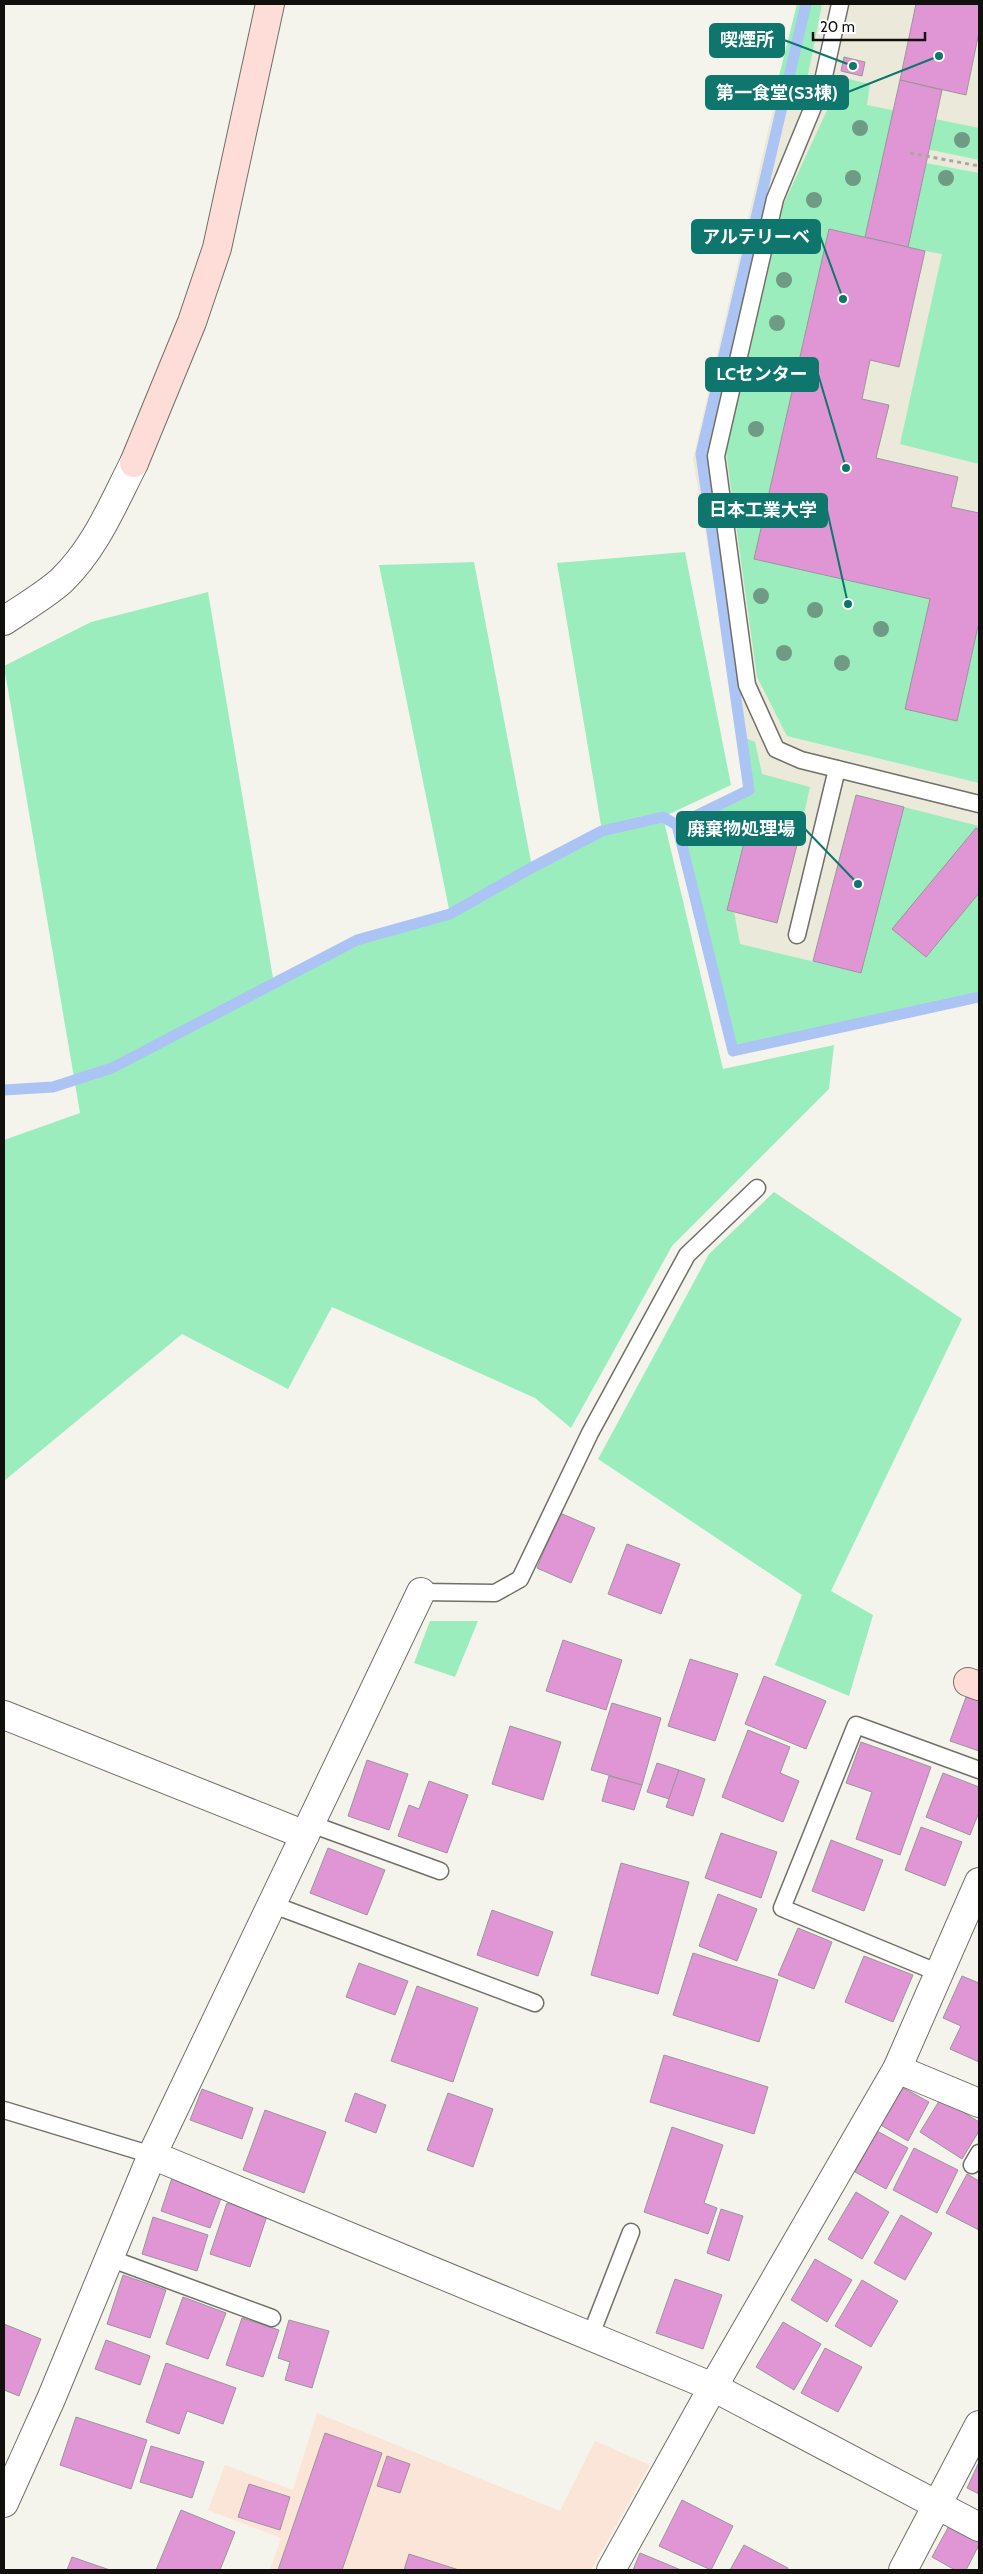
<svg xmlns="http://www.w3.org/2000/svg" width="983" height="2574" font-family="Cabin,'Noto Sans JP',sans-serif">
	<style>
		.built { fill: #ebe9d9 }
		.industrial { fill: #fbe4d8 }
		.green { fill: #9bedbe }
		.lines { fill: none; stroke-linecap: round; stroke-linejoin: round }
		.stream { stroke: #acc4f3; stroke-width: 11 }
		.building { fill: #e096d4; stroke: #9c959b }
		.lane-casing { stroke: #706f68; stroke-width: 19 }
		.street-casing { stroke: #706f68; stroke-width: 30 }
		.secondary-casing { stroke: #706f68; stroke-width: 30 }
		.path { stroke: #a8a7a1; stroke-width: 3; stroke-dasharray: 4 4; stroke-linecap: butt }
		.lane { stroke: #fff; stroke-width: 16 }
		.street { stroke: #fff; stroke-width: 28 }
		.secondary { stroke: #feddd8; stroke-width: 28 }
		.tree { fill: #6f9b85 }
		.leader { fill: none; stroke: #0f766e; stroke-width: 2 }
		.callout-dot { fill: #0f766e; stroke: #fff; stroke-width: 2 }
		.callout { fill: #0f766e; stroke: #0f766e; stroke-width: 2 }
		.callout-label { font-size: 18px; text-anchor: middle; font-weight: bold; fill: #fff }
	</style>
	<rect width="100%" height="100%" fill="#f5f4ec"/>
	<path class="built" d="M797 4H979V997L733 1051 677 825 749 790 693 459Z"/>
	<path class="industrial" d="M317 2413 560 2511 595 2441 650 2465 591 2570H270L281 2538 208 2510 225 2465 293 2490Z"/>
	<g class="green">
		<path d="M797 4H822L805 90 777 84Z"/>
		<path d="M840 77 870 84 867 105 979 128V160L917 147 915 161 979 173V464L900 444 942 254 925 251 874 264 821 490 979 527V783L787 736 757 677 726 452 784 203 836 91Z"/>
		<path d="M685 552 731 785 663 817 723 1069 834 1045 829 1089 672 1246 571 1428 535 1398 332 1307 288 1389 182 1334 4 1481V1140L80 1113 4 666 91 622 208 592 274 984 357 940 450 914 379 565 474 562 532 867 602 831 557 563Z"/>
		<path d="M739 735 755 742 762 774 810 787 797 845 733 906 740 944 861 973 904 807 979 826V997L733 1051 677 825 749 790Z"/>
		<path d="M774 1192 962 1319 831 1591 873 1615 849 1696 775 1665 802 1595 598 1459 709 1254Z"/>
		<path d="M430 1621H478L455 1677 414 1663Z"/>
	</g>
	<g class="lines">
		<g class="stream">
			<path d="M677 825 749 790 701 454 806 4"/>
			<path d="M4 1090 53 1087 112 1068 357 940 450 914 531 868 602 831 663 817 677 825 733 1051 979 997"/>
		</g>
	</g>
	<g class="building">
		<path d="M916 4H979V32L966 95 900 80Z"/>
		<path d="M844 57 865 62 862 76 841 71Z"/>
		<path d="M900 80 942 90 908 247 865 237Z"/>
		<path d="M829 229 925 251 899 367 870 360 862 399 889 405 876 458 958 477 951 507 979 513V622L957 721 905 709 930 599 754 559Z"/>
		<path d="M856 795 904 807 861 973 813 961Z"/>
		<path d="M976 828 979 830V893L926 957 892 929Z"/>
		<path d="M747 831 797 845 777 923 727 910Z"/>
		<path d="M560 1513 595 1528 571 1583 537 1568Z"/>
		<path d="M627 1544 680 1564 661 1614 608 1594Z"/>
		<path d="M563 1640 622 1660 606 1710 546 1691Z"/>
		<path d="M690 1659 738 1674 715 1741 668 1726Z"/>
		<path d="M764 1676 826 1701 806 1749 745 1724Z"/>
		<path d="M966 1697 979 1701V1751L950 1741Z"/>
		<path d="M612 1703 661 1718 642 1785 591 1770Z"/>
		<path d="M510 1726 561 1742 543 1800 492 1784Z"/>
		<path d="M748 1730 790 1747 780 1773 799 1781 783 1822 722 1797Z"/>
		<path d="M861 1742 931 1767 900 1855 856 1839 872 1792 846 1783Z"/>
		<path d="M367 1760 408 1774 389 1830 348 1816Z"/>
		<path d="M657 1763 679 1770 669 1799 647 1792Z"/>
		<path d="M679 1770 705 1779 693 1816 666 1807Z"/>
		<path d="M943 1773 979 1787V1812L970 1835 926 1817Z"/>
		<path d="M609 1776 642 1785 634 1810 602 1801Z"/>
		<path d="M429 1781 468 1795 447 1853 398 1836 409 1805 419 1809Z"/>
		<path d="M921 1827 962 1842 945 1886 905 1870Z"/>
		<path d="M721 1833 777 1852 761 1898 705 1878Z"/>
		<path d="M831 1840 883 1860 864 1911 812 1891Z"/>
		<path d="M328 1848 385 1870 367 1915 310 1893Z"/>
		<path d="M621 1863 689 1882 658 1994 591 1975Z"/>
		<path d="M718 1894 757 1909 737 1961 699 1946Z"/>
		<path d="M492 1910 553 1932 538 1976 477 1955Z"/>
		<path d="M798 1928 832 1942 814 1989 778 1975Z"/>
		<path d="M693 1953 778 1980 759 2042 673 2015Z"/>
		<path d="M864 1956 913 1975 893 2022 845 2002Z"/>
		<path d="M359 1963 408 1981 395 2015 346 1997Z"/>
		<path d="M962 1976 979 1983V2062L950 2049 961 2026 943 2018Z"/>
		<path d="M417 1986 478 2008 453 2082 391 2061Z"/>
		<path d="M664 2055 768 2087 754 2134 650 2102Z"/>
		<path d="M900 2086 929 2102 908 2141 879 2124Z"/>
		<path d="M202 2089 253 2108 242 2139 190 2120Z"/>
		<path d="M355 2093 386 2105 376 2133 345 2121Z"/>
		<path d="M448 2093 493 2109 473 2167 427 2150Z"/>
		<path d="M941 2098 979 2122V2131L962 2159 920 2132Z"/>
		<path d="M265 2110 326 2132 304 2193 243 2170Z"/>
		<path d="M672 2127 723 2145 704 2203 717 2208 708 2234 644 2212Z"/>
		<path d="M877 2131 908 2148 886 2189 855 2172Z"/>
		<path d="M914 2148 958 2170 937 2213 893 2190Z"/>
		<path d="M967 2174 979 2181V2230L946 2213Z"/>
		<path d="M173 2175 223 2193 210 2228 161 2211Z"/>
		<path d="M856 2192 889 2212 862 2259 828 2239Z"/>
		<path d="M227 2203 267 2216 250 2267 210 2254Z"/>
		<path d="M721 2209 743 2216 729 2261 707 2253Z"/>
		<path d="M901 2215 932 2233 905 2280 874 2263Z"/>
		<path d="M153 2217 208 2235 197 2271 142 2254Z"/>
		<path d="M815 2259 852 2280 827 2322 791 2300Z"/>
		<path d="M123 2275 166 2290 150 2338 107 2324Z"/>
		<path d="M675 2279 722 2295 703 2349 656 2333Z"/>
		<path d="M862 2280 898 2301 871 2347 835 2326Z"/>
		<path d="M183 2297 226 2313 208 2359 166 2344Z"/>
		<path d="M242 2318 279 2330 263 2377 226 2365Z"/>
		<path d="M289 2320 329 2331 312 2388 285 2380 290 2362 278 2358Z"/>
		<path d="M783 2322 821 2344 794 2390 756 2367Z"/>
		<path d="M4 2324 41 2339 19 2396 4 2390Z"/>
		<path d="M106 2340 150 2356 140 2385 95 2369Z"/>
		<path d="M825 2348 862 2367 838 2412 801 2393Z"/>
		<path d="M166 2363 236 2388 223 2424 187 2411 179 2434 146 2422Z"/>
		<path d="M76 2417 147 2440 131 2489 60 2465Z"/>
		<path d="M325 2433 382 2453 342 2570H278Z"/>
		<path d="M151 2446 204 2462 192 2498 140 2482Z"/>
		<path d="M387 2456 410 2464 400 2493 377 2486Z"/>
		<path d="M979 2462V2494L967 2488Z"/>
		<path d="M249 2484 290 2497 280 2530 238 2517Z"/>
		<path d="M682 2500 733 2526 711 2570 659 2546Z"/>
		<path d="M181 2510 235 2532 220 2570H156Z"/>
		<path d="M950 2524 979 2540V2545L966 2570H955L932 2557Z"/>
		<path d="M744 2545 788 2568 787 2570H730Z"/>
		<path d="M640 2553 681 2570H633Z"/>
		<path d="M409 2554 459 2570H404Z"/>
		<path d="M72 2557 110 2570H67Z"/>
	</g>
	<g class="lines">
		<g class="lane-casing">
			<g id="lane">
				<path d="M840 4 822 85 775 199 716 456 747 685 776 749 801 760 979 804"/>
				<path d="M797 935 837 769"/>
				<path d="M421 1592 495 1593 520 1579 590 1433 687 1255 757 1188"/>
				<path d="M311 1824 440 1871"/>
				<path d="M271 1904 535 2003"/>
				<path d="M939 1973 782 1908 856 1725 979 1770"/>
				<path d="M4 2110 152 2155"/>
				<path d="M972 2165 979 2153"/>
				<path d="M109 2258 272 2318"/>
				<path d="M590 2337 631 2232"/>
			</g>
		</g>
		<g class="street-casing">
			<g id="street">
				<path d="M4 621C23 608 44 596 61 581 95 549 113 504 134 463"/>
				<path d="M4 1715 305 1835"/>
				<path d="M897 2069 979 2103"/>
				<path d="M152 2155 713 2387 979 2527"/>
				<path d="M4 2503 51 2399 152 2155 421 1592"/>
				<path d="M611 2570 713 2387 897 2069 979 1882"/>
				<path d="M903 2570 979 2425"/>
			</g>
		</g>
		<g class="secondary-casing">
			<g id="secondary">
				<path d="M134 463 192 322 217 248 270 4"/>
				<path d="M968 1682 979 1686"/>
			</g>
		</g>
		<path class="path" d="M910 153 979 166"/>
		<use href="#lane" class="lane"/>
		<use href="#street" class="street"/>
		<use href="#secondary" class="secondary"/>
	</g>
	<g class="tree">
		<circle cx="860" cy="128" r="8"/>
		<circle cx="962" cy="140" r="8"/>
		<circle cx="853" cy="178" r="8"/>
		<circle cx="946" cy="178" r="8"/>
		<circle cx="814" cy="200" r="8"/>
		<circle cx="784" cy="280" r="8"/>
		<circle cx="777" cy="323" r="8"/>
		<circle cx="756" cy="429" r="8"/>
		<circle cx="761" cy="596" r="8"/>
		<circle cx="815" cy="610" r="8"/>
		<circle cx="881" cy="629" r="8"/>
		<circle cx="784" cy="653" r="8"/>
		<circle cx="842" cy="663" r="8"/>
	</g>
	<path class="leader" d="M853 66L784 40M939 56L848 92M843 299L820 236M846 468L818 374M848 604L827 510M858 884L805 829"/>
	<g class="callout-dot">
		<circle cx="853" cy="66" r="5"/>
		<circle cx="939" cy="56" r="5"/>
		<circle cx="843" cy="299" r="5"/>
		<circle cx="846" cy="468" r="5"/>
		<circle cx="848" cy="604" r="5"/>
		<circle cx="858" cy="884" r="5"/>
	</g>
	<g class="callout">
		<rect x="710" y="24" width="74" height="33" rx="5"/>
		<rect x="706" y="76" width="142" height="33" rx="5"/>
		<rect x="692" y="220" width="128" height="33" rx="5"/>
		<rect x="706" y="358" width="112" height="33" rx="5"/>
		<rect x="699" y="494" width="128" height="33" rx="5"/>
		<rect x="677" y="812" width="128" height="33" rx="5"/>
	</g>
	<g class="callout-label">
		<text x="747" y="46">喫煙所</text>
		<text x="777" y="99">第一食堂(S3棟)</text>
		<text x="756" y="243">アルテリーベ</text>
		<text x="762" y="380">LCセンター</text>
		<text x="763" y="516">日本工業大学</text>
		<text x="741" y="835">廃棄物処理場</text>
	</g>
	<rect width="983" height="2574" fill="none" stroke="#11100d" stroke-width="10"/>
	<path d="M813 32v8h112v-8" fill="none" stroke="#11100d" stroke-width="2.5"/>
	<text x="820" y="32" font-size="15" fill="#11100d" stroke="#ffffff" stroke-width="4" paint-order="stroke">20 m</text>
</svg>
